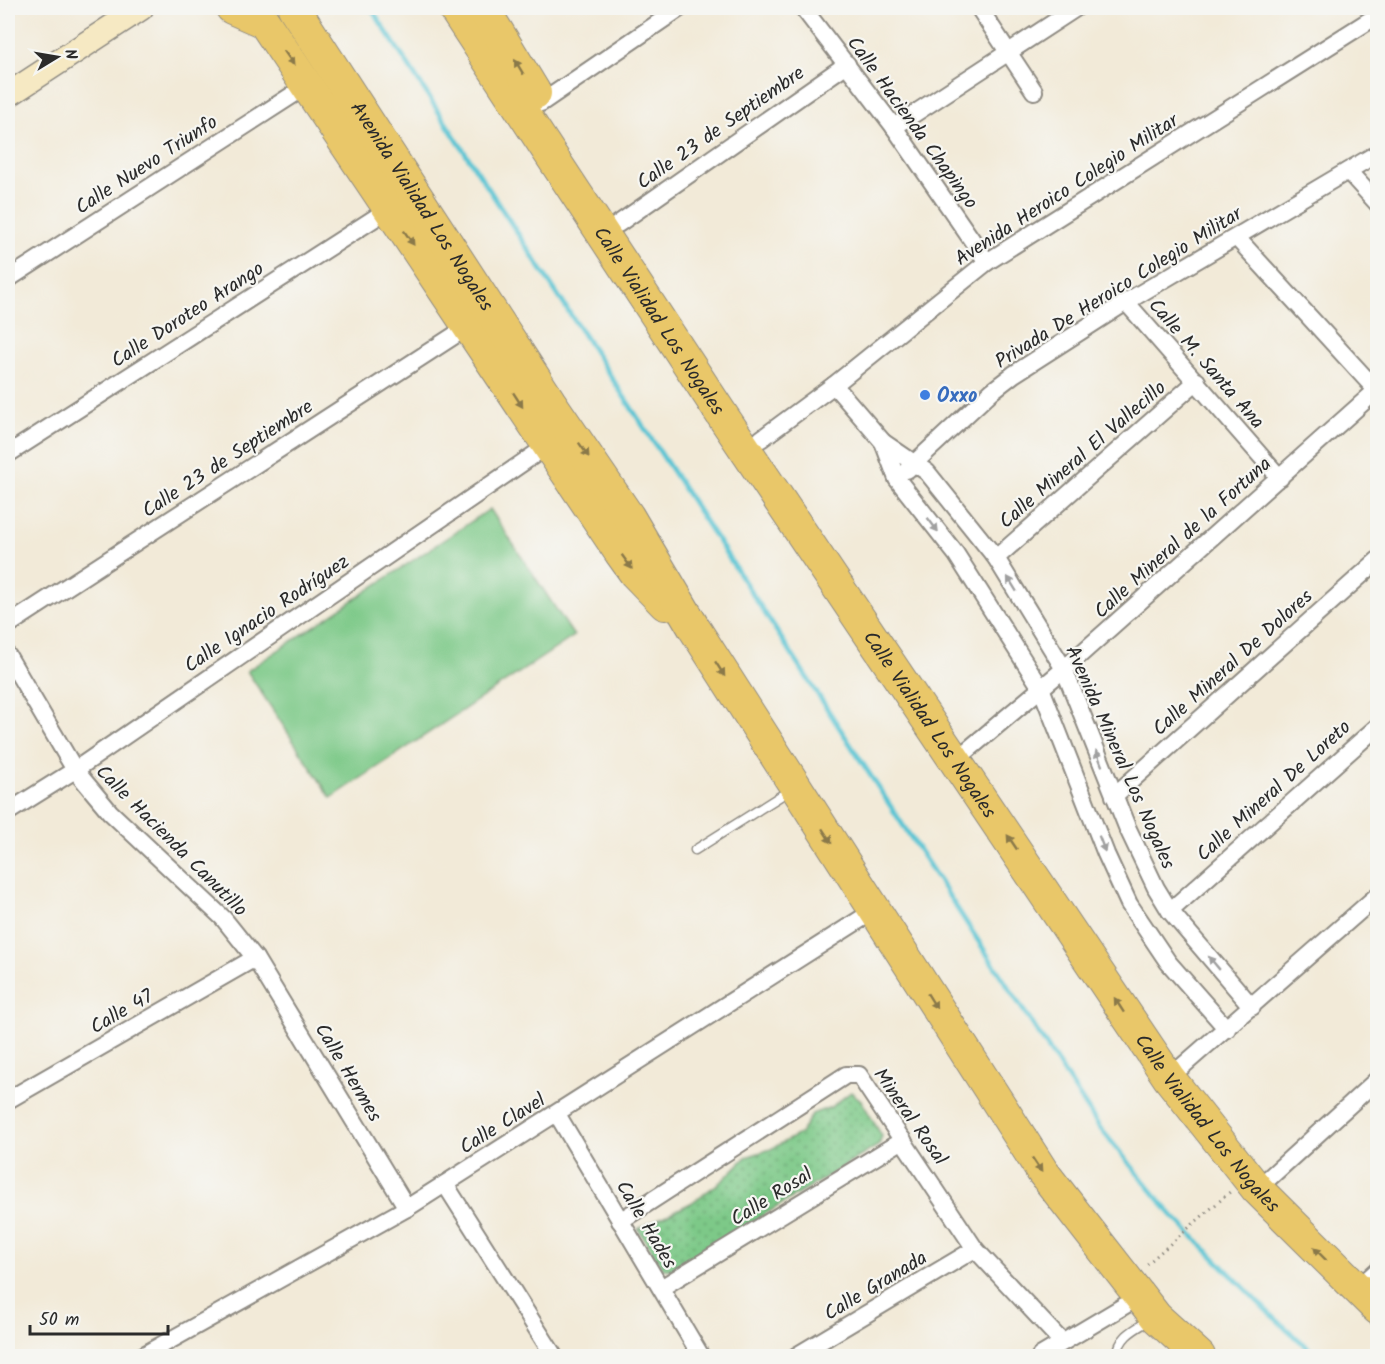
<svg xmlns="http://www.w3.org/2000/svg" width="1385" height="1364" font-family="Kalam,sans-serif">
	<style>
		.park { fill: url(#park-dots); stroke: #547a5a; stroke-width: 1.5 }
		.pitch { fill: #7dc988; stroke: #547a5a; stroke-width: 1.5 }
		.lines { fill: none; stroke-linecap: round; stroke-linejoin: round }
		.stream { stroke: #59c4d3; stroke-width: 5 }
		.lane-casing { stroke: #8e8a82; stroke-width: 11 }
		.street-casing { stroke: #8e8a82; stroke-width: 20 }
		.secondary-casing { stroke: #8e8a82; stroke-width: 27 }
		.highway-casing { stroke: #8e8a82; stroke-width: 34 }
		.path { stroke: #8e8a82; stroke-width: 3; stroke-dasharray: 1.5 4.5; stroke-linecap: butt }
		.lane { stroke: #fff; stroke-width: 8 }
		.street { stroke: #fff; stroke-width: 16 }
		.secondary { stroke: #f6e9c3; stroke-width: 24 }
		.highway { stroke: #e9c769; stroke-width: 32 }
		.oneway { fill: #8a794a }
		.oneway2 { fill: #a0a0a0 }
		.shop-dot { fill: #3f7fe0; stroke: #f6f6f2; stroke-width: 2 }
		.labels { text-anchor: middle; stroke-width: 4.5; stroke-linejoin: round; paint-order: stroke }
		.street-label { font-size: 20px; fill: #2b2b2b; stroke: #f6f6f2 }
		.shop-label { font-size: 20px; font-weight: bold; fill: #366cbe; stroke: #f6f6f2; text-anchor: start }
	</style>
	<defs>
		<pattern id="park-dots" width="8" height="8" patternUnits="userSpaceOnUse" patternTransform="scale(1.5)"><rect width="8" height="8" fill="#7dc988"/><path d="M2 2h.1M6 6h.1" fill="none" stroke="#67a36f" stroke-width="1.8" stroke-linecap="round"/></pattern>
	</defs>
	<rect width="100%" height="100%" fill="#f6f6f2"/>
	<filter id="ink" filterUnits="userSpaceOnUse"><feTurbulence type="fractalNoise" baseFrequency=".0167" numOctaves="2"/><feDisplacementMap in="SourceGraphic" scale="12" xChannelSelector="R" yChannelSelector="G"/><feConvolveMatrix kernelMatrix="1 2 1 2 8 2 1 2 1" color-interpolation-filters="sRGB"/></filter>
	<filter id="wash" filterUnits="userSpaceOnUse"><feTurbulence type="fractalNoise" baseFrequency=".008" numOctaves="4" result="noise"/><feDisplacementMap in="SourceGraphic" scale="24" xChannelSelector="R" yChannelSelector="G"/><feGaussianBlur stdDeviation="1.35" result="paint"/><feColorMatrix in="noise" values="0 0 0 0 0 0 0 0 0 0 0 0 0 0 0 0 0 1.4 0 .05"/><feComposite in="paint" operator="in"/></filter>
	<g filter="url(#wash)">
		<rect width="100%" height="100%" fill="#f2ead8"/>
		<path class="park" d="M851 1092 861 1100 882 1136 879 1145 673 1270 663 1269 638 1229 691 1203 723 1180 746 1157 771 1149 801 1133 812 1114 831 1107Z"/>
		<path class="pitch" d="M490 509 574 636 331 798 247 671Z"/>
		<g class="lines">
			<path class="stream" d="M371 8 1100 1128 1171 1214 1267 1311 1317 1356"/>
		</g>
	</g>
	<g filter="url(#ink)">
		<g class="lines">
			<g class="lane-casing">
				<g id="lane">
					<path d="M695 850 790 790"/>
					<path d="M1117 1356C1119 1336 1135 1329 1150 1320"/>
				</g>
			</g>
			<g class="street-casing">
				<g id="street">
					<path d="M803 8 894 127 987 262"/>
					<path d="M979 8 1034 91"/>
					<path d="M541 103 680 8"/>
					<path d="M894 127 1076 8"/>
					<path d="M1348 171 1378 204"/>
					<path d="M618 224 847 64"/>
					<path d="M1237 238 1378 392"/>
					<path d="M8 279 308 85"/>
					<path d="M1126 302 1280 478"/>
					<path d="M834 385 883 442 897 479 956 554 1041 688 1106 854 1129 904 1168 962 1227 1029"/>
					<path d="M761 439 834 385 987 262 1378 15"/>
					<path d="M883 442 927 472 996 558 1064 669 1127 827 1156 888 1170 911 1252 1007"/>
					<path d="M8 454 389 209"/>
					<path d="M907 470 992 391 1014 374 1126 302 1378 153"/>
					<path d="M996 558 1197 381"/>
					<path d="M8 625 469 326"/>
					<path d="M8 656 75 770 110 812 223 918 255 958 407 1208"/>
					<path d="M956 760 1064 669 1378 389"/>
					<path d="M1114 796 1378 560"/>
					<path d="M8 812 75 770 547 446"/>
					<path d="M1170 911 1378 726"/>
					<path d="M1169 1078 1378 895"/>
					<path d="M8 1100 255 958"/>
					<path d="M557 1114 701 1356"/>
					<path d="M445 1184 554 1356"/>
					<path d="M1257 1189 1378 1079"/>
					<path d="M620 1221 846 1075H859L975 1249 1062 1342"/>
					<path d="M661 1288 903 1140"/>
					<path d="M1356 1290 1378 1270"/>
					<path d="M142 1356 407 1208 875 910"/>
					<path d="M796 1356 975 1249"/>
					<path d="M1040 1356 1139 1297"/>
				</g>
			</g>
			<g class="secondary-casing">
				<path id="secondary" d="M8 95 141 8"/>
			</g>
			<g class="highway-casing">
				<g id="highway">
					<path d="M232 8 264 22 620 552 635 573 665 604"/>
					<path id="s1" d="M294 8 550 402 628 516 694 628 1042 1171 1156 1317 1199 1356"/>
					<path id="s2" d="M454 8 724 418 1169 1078 1257 1189 1378 1309"/>
					<path d="M483 8 535 93"/>
				</g>
			</g>
			<path class="path" d="M1147 1264 1230 1192"/>
			<use href="#lane" class="lane"/>
			<use href="#street" class="street"/>
			<use href="#secondary" class="secondary"/>
			<use href="#highway" class="highway"/>
		</g>
		<defs><path id="oneway-solid" d="M-6-.8H1V-3.2L6.5 0L1 3.2V.8H-6Z" transform="scale(1.5)"/></defs>
		<g class="oneway">
			<use href="#oneway-solid" transform="translate(289 58) rotate(55)"/>
			<use href="#oneway-solid" transform="translate(519 67) rotate(-121)"/>
			<use href="#oneway-solid" transform="translate(409 238) rotate(55)"/>
			<use href="#oneway-solid" transform="translate(518 400) rotate(57)"/>
			<use href="#oneway-solid" transform="translate(584 450) rotate(55)"/>
			<use href="#oneway-solid" transform="translate(627 562) rotate(54)"/>
			<use href="#oneway-solid" transform="translate(720 669) rotate(57)"/>
			<use href="#oneway-solid" transform="translate(827 836) rotate(57)"/>
			<use href="#oneway-solid" transform="translate(1012 842) rotate(-124)"/>
			<use href="#oneway-solid" transform="translate(932 1001) rotate(58)"/>
			<use href="#oneway-solid" transform="translate(1119 1005) rotate(-123)"/>
			<use href="#oneway-solid" transform="translate(1037 1165) rotate(56)"/>
			<use href="#oneway-solid" transform="translate(1320 1254) rotate(-135)"/>
		</g>
		<g class="oneway2">
			<use href="#oneway-solid" transform="translate(933 525) rotate(53)"/>
			<use href="#oneway-solid" transform="translate(1012 584) rotate(-122)"/>
			<use href="#oneway-solid" transform="translate(1099 758) rotate(-111)"/>
			<use href="#oneway-solid" transform="translate(1102 844) rotate(69)"/>
			<use href="#oneway-solid" transform="translate(1214 963) rotate(-130)"/>
		</g>
	</g>
	<circle class="shop-dot" cx="925" cy="395" r="6"/>
	<g class="labels">
		<g class="street-label">
			<text transform="translate(913 122) rotate(54)" y="7">Calle Hacienda Chapingo</text>
			<text transform="translate(720 127) rotate(-35)" y="7">Calle 23 de Septiembre</text>
			<text transform="translate(146 164) rotate(-33)" y="7">Calle Nuevo Triunfo</text>
			<text transform="translate(1066 189) rotate(-33)" y="7">Avenida Heroico Colegio Militar</text>
			<text dy="7" stroke="none"><textPath href="#s1" startOffset="236">Avenida Vialidad Los Nogales</textPath></text>
			<text transform="translate(1118 287) rotate(-32)" y="7">Privada De Heroico Colegio Militar</text>
			<text transform="translate(187 314) rotate(-33)" y="7">Calle Doroteo Arango</text>
			<text dy="7" stroke="none"><textPath href="#s2" startOffset="374">Calle Vialidad Los Nogales</textPath></text>
			<text transform="translate(1207 363) rotate(49)" y="7">Calle M. Santa Ana</text>
			<text transform="translate(1082 454) rotate(-41)" y="7">Calle Mineral El Vallecillo</text>
			<text transform="translate(227 458) rotate(-33)" y="7">Calle 23 de Septiembre</text>
			<text transform="translate(1182 537) rotate(-42)" y="7">Calle Mineral de la Fortuna</text>
			<text transform="translate(266 613) rotate(-34)" y="7">Calle Ignacio Rodríguez</text>
			<text transform="translate(1232 662) rotate(-42)" y="7">Calle Mineral De Dolores</text>
			<text dy="7" stroke="none"><textPath href="#s2" startOffset="860">Calle Vialidad Los Nogales</textPath></text>
			<text transform="translate(1121 757) rotate(66)" y="7">Avenida Mineral Los Nogales</text>
			<text transform="translate(1273 790) rotate(-42)" y="7">Calle Mineral De Loreto</text>
			<text transform="translate(172 840) rotate(45)" y="7">Calle Hacienda Canutillo</text>
			<text transform="translate(121 1011) rotate(-30)" y="7">Calle 47</text>
			<text transform="translate(349 1072) rotate(59)" y="7">Calle Hermes</text>
			<text transform="translate(911 1116) rotate(55)" y="7">Mineral Rosal</text>
			<text dy="7" stroke="none"><textPath href="#s2" startOffset="1346">Calle Vialidad Los Nogales</textPath></text>
			<text transform="translate(502 1123) rotate(-32)" y="7">Calle Clavel</text>
			<text transform="translate(771 1196) rotate(-32)" y="7">Calle Rosal</text>
			<text transform="translate(647 1224) rotate(59)" y="7">Calle Hades</text>
			<text transform="translate(875 1285) rotate(-31)" y="7">Calle Granada</text>
		</g>
		<g class="shop-label">
			<text x="937" y="402">Oxxo</text>
		</g>
	</g>
	<rect width="1385" height="1364" fill="none" stroke="#f6f6f2" stroke-width="30"/>
	<g transform="translate(57 57) rotate(79)" stroke="#f6f6f2" stroke-width="4.5" paint-order="stroke">
	<path d="M0-4.5L10 22L0 15L-10 22Z" fill="#2b2b2b"/>
	<text y="-9" font-size="16" font-weight="bold" text-anchor="middle" fill="#2b2b2b">N</text>
	</g>
	<path d="M30 1325v9h138v-9" fill="none" stroke="#2b2b2b" stroke-width="3"/>
	<text x="39" y="1325" font-size="18" fill="#2b2b2b" stroke="#f6f6f2" stroke-width="4.5" paint-order="stroke">50 m</text>
</svg>
